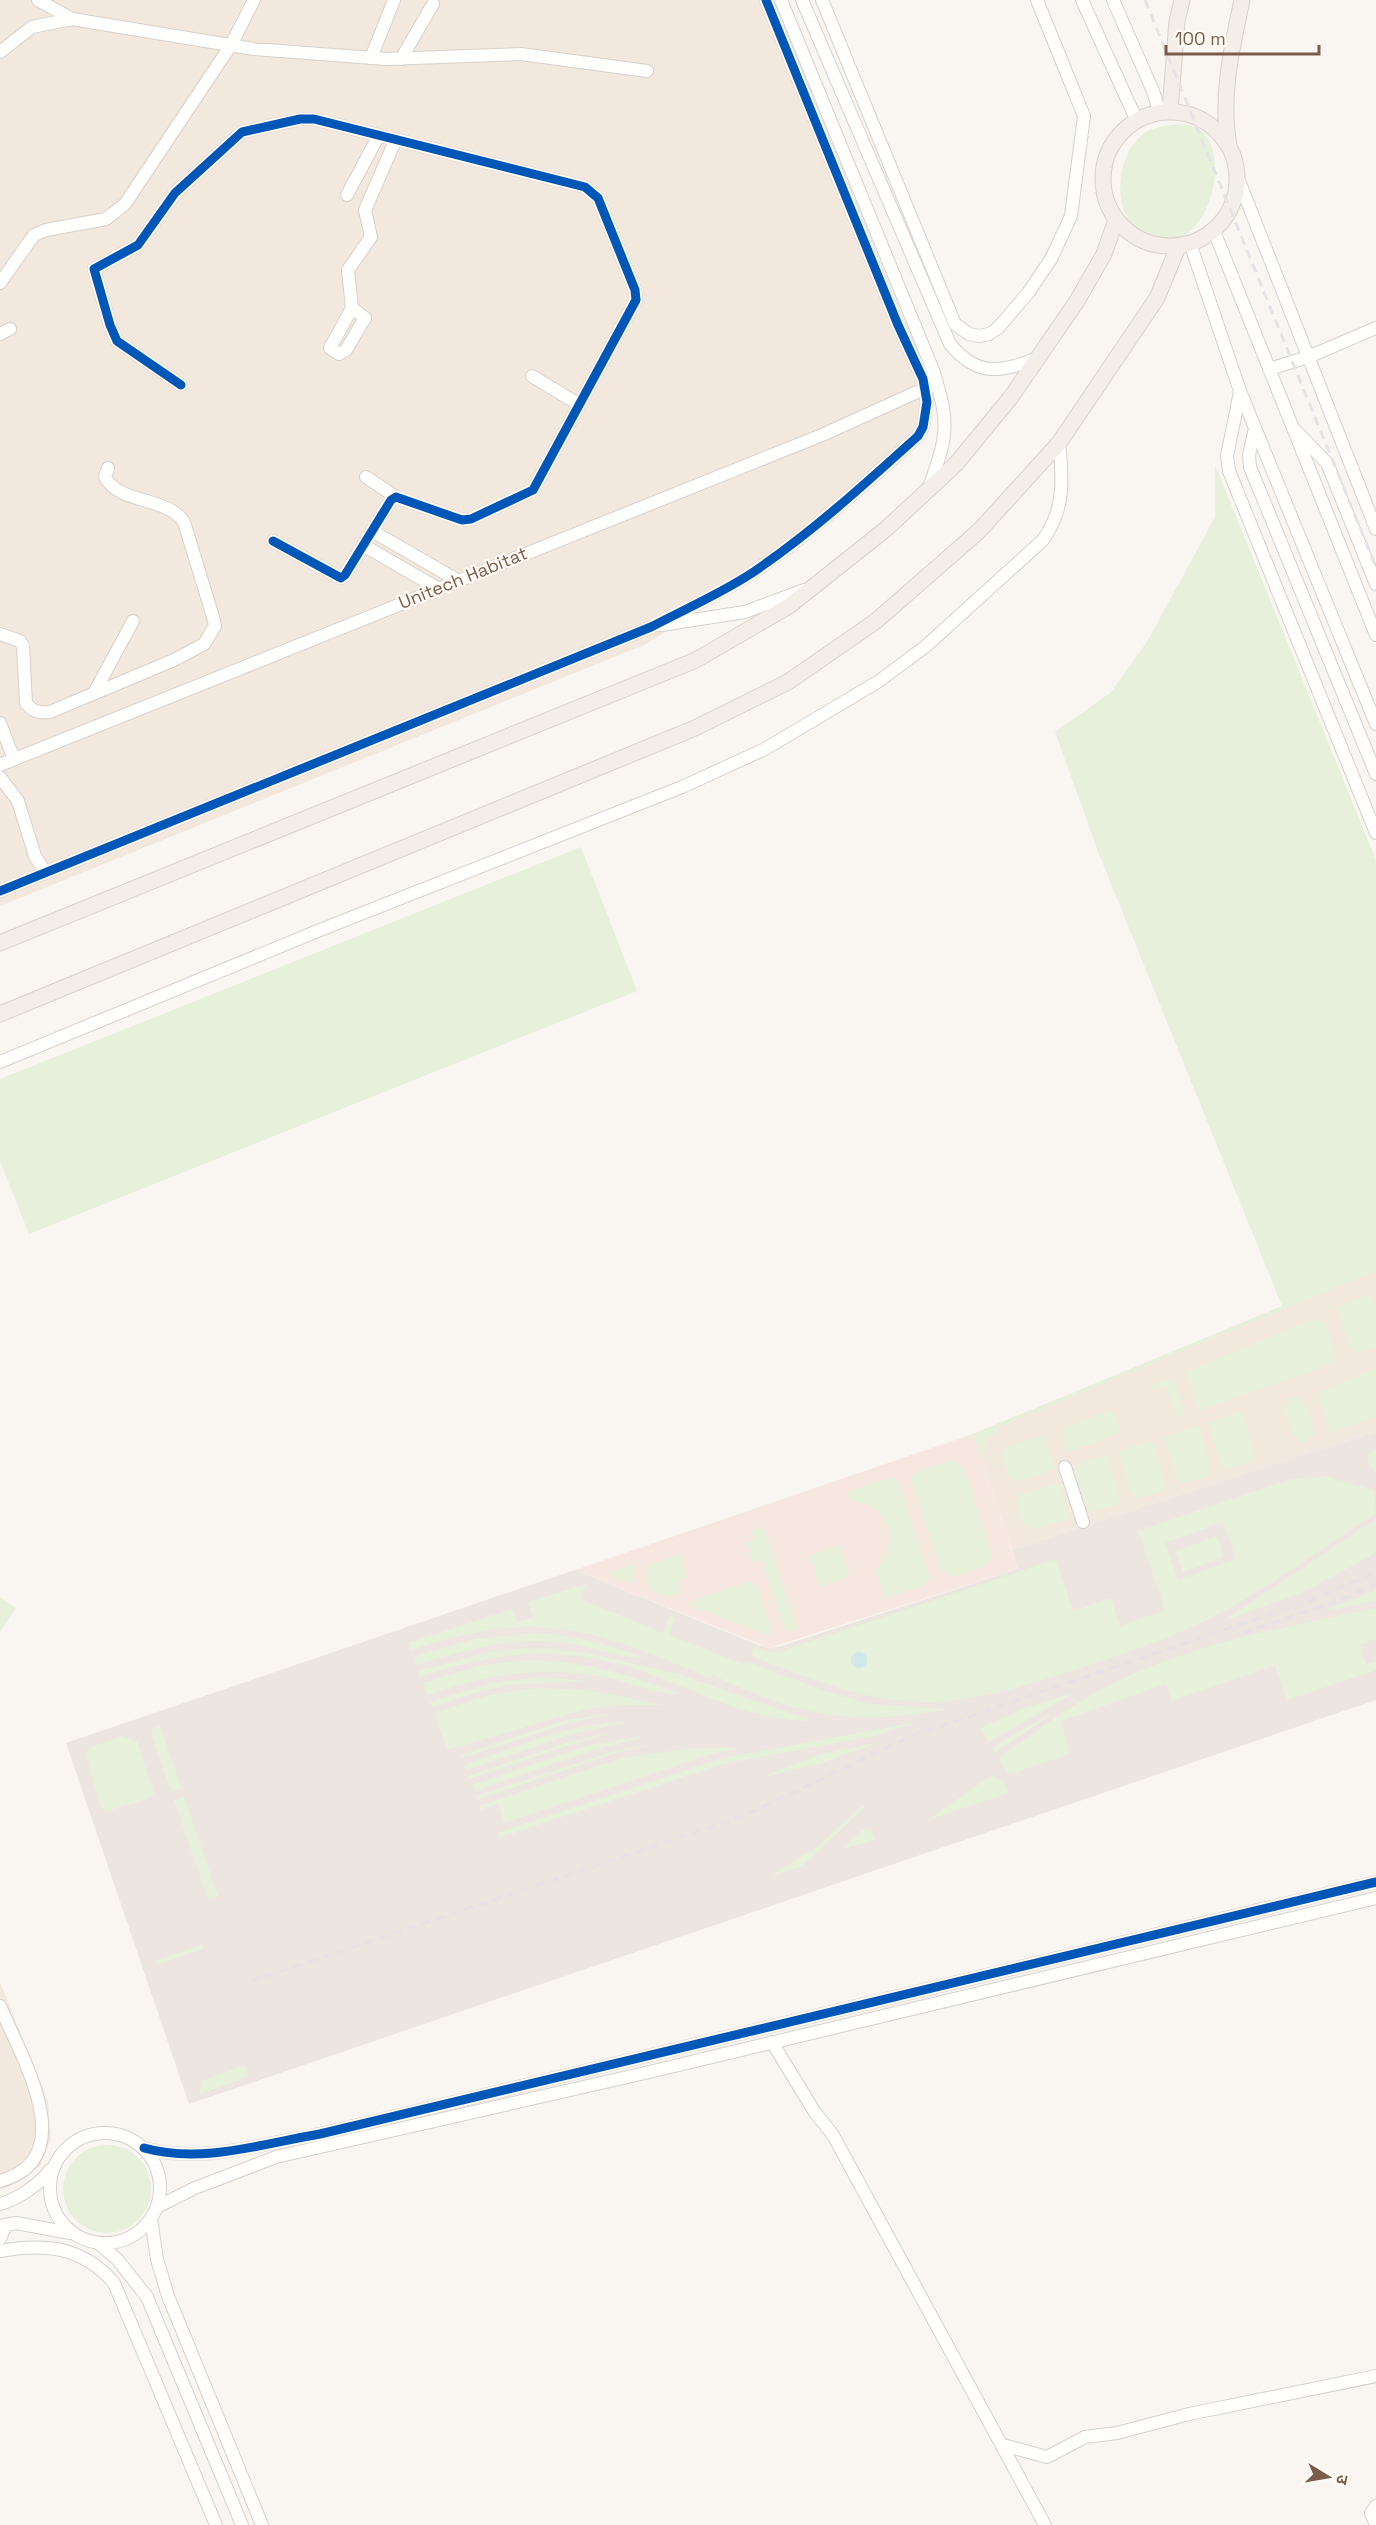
<svg xmlns="http://www.w3.org/2000/svg" width="1376" height="2525" font-family="'Space Grotesk','Noto Sans Devanagari',sans-serif">
	<style>
		.residential { fill: #f2e8de }
		.commercial { fill: #f6e8e1 }
		.industrial { fill: #ede5e0 }
		.green { fill: #e7f0db; fill-rule: evenodd }
		.water { fill: #d0e8ea }
		.lines { fill: none; stroke-linecap: round; stroke-linejoin: round }
		.minor-casing { stroke: #d7d1cb; stroke-width: 14 }
		.major-casing { stroke: #dad1cc; stroke-width: 17 }
		.minor { stroke: #fefefd; stroke-width: 12 }
		.major { stroke: #f3eee8; stroke-width: 15 }
		.rail { stroke: #e6e3e7; stroke-width: 3; stroke-dasharray: 9 6; stroke-linecap: butt }
		.cycleway-casing { stroke: #fffaf3; stroke-width: 13 }
		.cycleway { stroke: #0057b8; stroke-width: 9 }
		.labels { text-anchor: middle; stroke-width: 4.5; stroke-linejoin: round; paint-order: stroke }
		.street-label { font-size: 18px; fill: #7a5c4d; stroke: #fffaf3 }
	</style>
	<rect width="100%" height="100%" fill="#f9f5f0"/>
	<g class="residential">
		<path d="M0 0H773L933 393 929 427 909 452 791 555 646 644 0 906Z"/>
		<path d="M1376 1268V1431L1012 1550 973 1434Z"/>
		<path d="M0 1982 48 2101 51 2139 40 2166 9 2187 0 2189Z"/>
	</g>
	<path class="commercial" d="M973 1434 1018 1569 769 1648 575 1570Z"/>
	<path class="industrial" d="M1376 1431V1700L189 2104 66 1743 575 1570 756 1644 769 1648 781 1646 1018 1569 1012 1550Z"/>
	<g class="green">
		<path d="M1177 124C1182 125 1190 124 1195 127 1235 146 1211 248 1161 240 1150 238 1140 235 1133 226 1112 202 1118 155 1142 135 1152 127 1165 126 1177 124Z"/>
		<path d="M1215 465 1376 860V1271L1001 1426 986 1441 983 1464 973 1434 1282 1306 1099 854 1055 732 1110 693 1147 642 1215 517Z"/>
		<path d="M581 847 637 991 29 1234 0 1161V1079Z"/>
		<path d="M1367 1295 1371 1297 1376 1311V1347L1354 1353 1349 1347 1336 1307Z"/>
		<path d="M1313 1319 1325 1323 1336 1355 1334 1363 1199 1411 1186 1372Z"/>
		<path d="M1376 1368V1417L1330 1433 1317 1393Z"/>
		<path d="M1168 1379 1174 1381 1184 1410 1183 1414 1176 1417 1166 1386 1152 1390 1150 1385Z"/>
		<path d="M1295 1397 1305 1403 1315 1433 1304 1443 1293 1437 1284 1409 1289 1399Z"/>
		<path d="M1108 1411 1115 1414 1120 1429 1117 1435 1071 1451 1065 1448 1061 1436 1064 1428Z"/>
		<path d="M1239 1411 1244 1414 1255 1456 1252 1462 1225 1469 1220 1463 1208 1423Z"/>
		<path d="M1195 1426 1200 1428 1211 1470 1208 1477 1181 1483 1176 1477 1164 1437Z"/>
		<path d="M1044 1435 1055 1469 1020 1481 1009 1478 1001 1456 1004 1448Z"/>
		<path d="M1149 1441 1154 1443 1165 1485 1162 1492 1136 1498 1130 1492 1118 1452Z"/>
		<path d="M1376 1450V1473L1368 1463 1367 1453Z"/>
		<path d="M1104 1455 1109 1457 1120 1499 1117 1505 1090 1512 1085 1506 1073 1466Z"/>
		<path d="M951 1460 964 1468 992 1557 986 1566 954 1577 940 1569 911 1479 915 1472Z"/>
		<path d="M1323 1476 1374 1490 1376 1513C1326 1546 1276 1582 1224 1611 1173 1639 1117 1656 1063 1674 1021 1687 975 1701 930 1702 867 1703 809 1678 751 1656L754 1647 769 1652 781 1651 1056 1559 1073 1611 1111 1598 1120 1626 1165 1610 1138 1531 1291 1479ZM1223 1522 1236 1559 1178 1580 1165 1543Z"/>
		<path d="M889 1478 897 1479 929 1577 924 1586 885 1598 875 1570C900 1546 890 1504 852 1501L849 1491Z"/>
		<path d="M1059 1483 1069 1518 1035 1529 1023 1526 1016 1503 1019 1495Z"/>
		<path d="M1376 1519V1552L1367 1558 1301 1593 1223 1621Z"/>
		<path d="M763 1526 797 1629 790 1632 784 1628 761 1560 753 1562 746 1543 754 1540 751 1530Z"/>
		<path d="M1217 1536 1224 1557 1183 1572 1175 1551Z"/>
		<path d="M839 1545 849 1577 820 1587 809 1555Z"/>
		<path d="M679 1554 687 1577 677 1581 681 1593 669 1597 652 1591 645 1580 648 1565Z"/>
		<path d="M630 1564 634 1568 632 1584 610 1576 612 1572Z"/>
		<path d="M746 1582 754 1583 757 1586 771 1629 770 1636 692 1606V1601Z"/>
		<path d="M586 1584 580 1599 663 1633 669 1616 676 1618 669 1635 746 1665 748 1662 827 1692 870 1704 949 1709C854 1727 799 1717 713 1675L710 1678C593 1628 536 1608 411 1650L408 1643 512 1609 517 1622 533 1617 528 1602Z"/>
		<path d="M1376 1590V1601L1321 1612Z"/>
		<path d="M0 1597 16 1608 0 1632Z"/>
		<path d="M1376 1608V1639L1360 1645 1366 1664 1376 1661V1670L1287 1700 1275 1665 1172 1701 1166 1684 1061 1721 1070 1754 1012 1774 1006 1772 999 1758C1040 1729 1080 1697 1126 1677 1204 1641 1292 1626 1376 1608Z"/>
		<path d="M531 1633C571 1634 608 1644 645 1658 630 1661 585 1645 565 1643 513 1636 465 1650 416 1665L413 1657 474 1639Z"/>
		<path d="M534 1648 584 1652 678 1674 811 1720C804 1722 793 1720 784 1719 718 1710 662 1671 596 1659 535 1647 479 1657 420 1677L418 1671 494 1651Z"/>
		<path d="M524 1660C579 1659 628 1674 679 1694 657 1695 630 1682 608 1678 544 1665 488 1674 427 1695L423 1683 478 1666Z"/>
		<path d="M543 1677 588 1681 510 1685 477 1692 432 1707 430 1702 492 1683Z"/>
		<path d="M537 1688 589 1690 664 1705H623L586 1709 447 1750 434 1713 489 1695Z"/>
		<path d="M1076 1692 989 1742 980 1728 1025 1708Z"/>
		<path d="M620 1712 568 1723 461 1758 460 1755 567 1720Z"/>
		<path d="M1049 1715V1716L996 1752 993 1747Z"/>
		<path d="M631 1721 572 1734 466 1770 464 1765C518 1746 573 1722 631 1721Z"/>
		<path d="M917 1722 875 1736 723 1764 499 1838 497 1833 723 1758Z"/>
		<path d="M160 1725 182 1789 171 1792 151 1733 153 1728Z"/>
		<path d="M626 1729 573 1744 469 1779 468 1776 572 1741Z"/>
		<path d="M650 1735 591 1751 474 1791 472 1785 590 1745Z"/>
		<path d="M122 1736 137 1741 154 1793 148 1799 107 1811 101 1807 85 1753 91 1747Z"/>
		<path d="M668 1742 618 1752 477 1800 476 1796 618 1750Z"/>
		<path d="M880 1742 819 1764 759 1778 819 1755Z"/>
		<path d="M695 1748H740L712 1754 504 1823 498 1804 480 1810 479 1806 626 1757Z"/>
		<path d="M992 1775 1004 1782 1009 1793 926 1821Z"/>
		<path d="M184 1796 218 1896 212 1899 207 1897 174 1800Z"/>
		<path d="M863 1805 865 1807 802 1866 769 1877 818 1846Z"/>
		<path d="M870 1829 876 1839 841 1850 862 1830Z"/>
		<path d="M204 1944 202 1949 157 1965 155 1960Z"/>
		<path d="M245 2065 249 2077 199 2094 201 2081Z"/>
		<circle cx="107" cy="2189" r="44"/>
	</g>
	<circle class="water" cx="859" cy="1660" r="8"/>
	<g class="lines">
		<g class="minor-casing">
			<g id="minor">
				<path d="M38 0 72 19"/>
				<path d="M781 0 933 370C950 425 948 433 929 488"/>
				<path d="M802 0 950 344C978 378 1001 372 1038 358"/>
				<path d="M822 0 955 324 969 334 979 336 989 334 998 328 1028 293 1051 259 1071 216 1084 116 1037 0"/>
				<path d="M1082 0 1137 121"/>
				<path d="M1113 0 1153 91 1160 113"/>
				<path d="M0 52 32 27 72 19 254 49 386 59 521 54 647 71"/>
				<path d="M371 58 394 0"/>
				<path d="M401 59 433 4"/>
				<path d="M1236 173 1376 529"/>
				<path d="M347 195 379 135"/>
				<path d="M1214 231 1376 635"/>
				<path d="M1190 243 1240 391 1376 724"/>
				<path d="M0 283 34 235 46 230 106 219 125 204 231 45 254 0"/>
				<path d="M352 308 365 318 346 350 339 354 330 348 352 308 348 270 371 237 365 210 396 139"/>
				<path d="M0 334 10 329"/>
				<path d="M1269 369 1308 357 1376 328"/>
				<path d="M532 376 578 404"/>
				<path d="M181 385 117 341 110 325 94 269 138 245 175 193 242 132 300 119H314L585 187 598 198 635 290 636 300 533 490 471 519 462 520 396 497 391 500 345 575 341 578 273 541"/>
				<path d="M1240 392 1227 456 1229 471 1376 833"/>
				<path d="M1255 428 1249 455 1250 467 1376 774"/>
				<path d="M1296 431 1327 463 1376 584"/>
				<path d="M366 477 396 497"/>
				<path d="M372 531 457 580"/>
				<path d="M363 545 437 588"/>
				<path d="M661 625 745 612 804 590"/>
				<path d="M0 634 20 641 23 646 26 703C33 712 39 713 50 712L174 660 204 644 215 626 213 617 184 522C167 496 120 505 105 477L108 468"/>
				<path d="M94 693 133 621"/>
				<path d="M0 723 14 759"/>
				<path d="M0 765 822 435 937 383"/>
				<path d="M0 777 18 801 35 856 45 872"/>
				<path d="M0 891 651 627C685 609 720 594 752 573 811 533 865 484 918 436L923 427 927 402 923 379 898 325 766 0"/>
				<path d="M0 1062 320 930 682 787 765 749 879 681 926 646 1043 540C1065 509 1063 479 1059 443"/>
				<path d="M1065 1467 1083 1522"/>
				<path d="M0 2006C20 2055 84 2158 0 2181"/>
				<path d="M772 2042 814 2111 833 2135 1045 2525"/>
				<circle cx="105" cy="2188" r="55"/>
				<path d="M144 2148C201 2164 262 2144 320 2134L1376 1882"/>
				<path d="M0 2204C18 2199 39 2185 50 2170"/>
				<path d="M157 2207 195 2188 276 2157 645 2073 1376 1898"/>
				<path d="M151 2219 157 2259 168 2296 262 2525"/>
				<path d="M0 2226 16 2223 70 2233"/>
				<path d="M0 2239 6 2225"/>
				<path d="M98 2243 117 2259 147 2297 242 2525"/>
				<path d="M0 2251C45 2243 82 2246 114 2283L216 2525"/>
				<path d="M1003 2445 1047 2457 1085 2437 1117 2433 1189 2414 1376 2376"/>
				<path d="M1376 2506 1371 2513 1376 2525"/>
			</g>
		</g>
		<g class="major-casing">
			<g id="major">
				<path d="M1170 111 1177 21 1182 0"/>
				<circle cx="1170" cy="179" r="67"/>
				<path d="M1229 145C1220 98 1232 47 1242 0"/>
				<path d="M0 943 696 660 789 606 886 529 956 464 1011 397 1077 301 1104 254 1116 220"/>
				<path d="M0 1014 695 728 788 682 876 621 979 531 1059 443 1157 298 1178 247"/>
			</g>
		</g>
		<use href="#minor" class="minor"/>
		<use href="#major" class="major"/>
		<g class="rail">
			<path d="M1145 0 1376 567"/>
			<path d="M1243 1633 1338 1601 1376 1584"/>
			<path d="M251 1981 744 1816 909 1737 1309 1601 1376 1572"/>
		</g>
		<g class="cycleway-casing">
			<g id="cycleway">
				<path d="M181 385 117 341 110 325 94 269 138 245 175 193 242 132 300 119H314L585 187 598 198 635 290 636 300 533 490 471 519 462 520 396 497 391 500 345 575 341 578 273 541"/>
				<path d="M0 891 651 627C685 609 720 594 752 573 811 533 865 484 918 436L923 427 927 402 923 379 898 325 766 0"/>
				<path d="M144 2148C201 2164 262 2144 320 2134L1376 1882"/>
			</g>
		</g>
		<use href="#cycleway" class="cycleway"/>
	</g>
	<g class="labels">
		<g class="street-label">
			<text transform="translate(463 578) rotate(-22)" y="6">Unitech Habitat</text>
		</g>
	</g>
	<g transform="translate(1328 2477) rotate(101)" stroke="#fffaf3" stroke-width="4.5" paint-order="stroke">
	<path d="M0-4.5L10 22L0 15L-10 22Z" fill="#7a5c4d"/>
	<text y="-9" font-size="16" font-weight="bold" text-anchor="middle" fill="#7a5c4d">उ</text>
	</g>
	<path d="M1166 45v9h153v-9" fill="none" stroke="#7a5c4d" stroke-width="3"/>
	<text x="1175" y="45" font-size="18" fill="#7a5c4d" stroke="#fffaf3" stroke-width="4.5" paint-order="stroke">100 m</text>
</svg>
